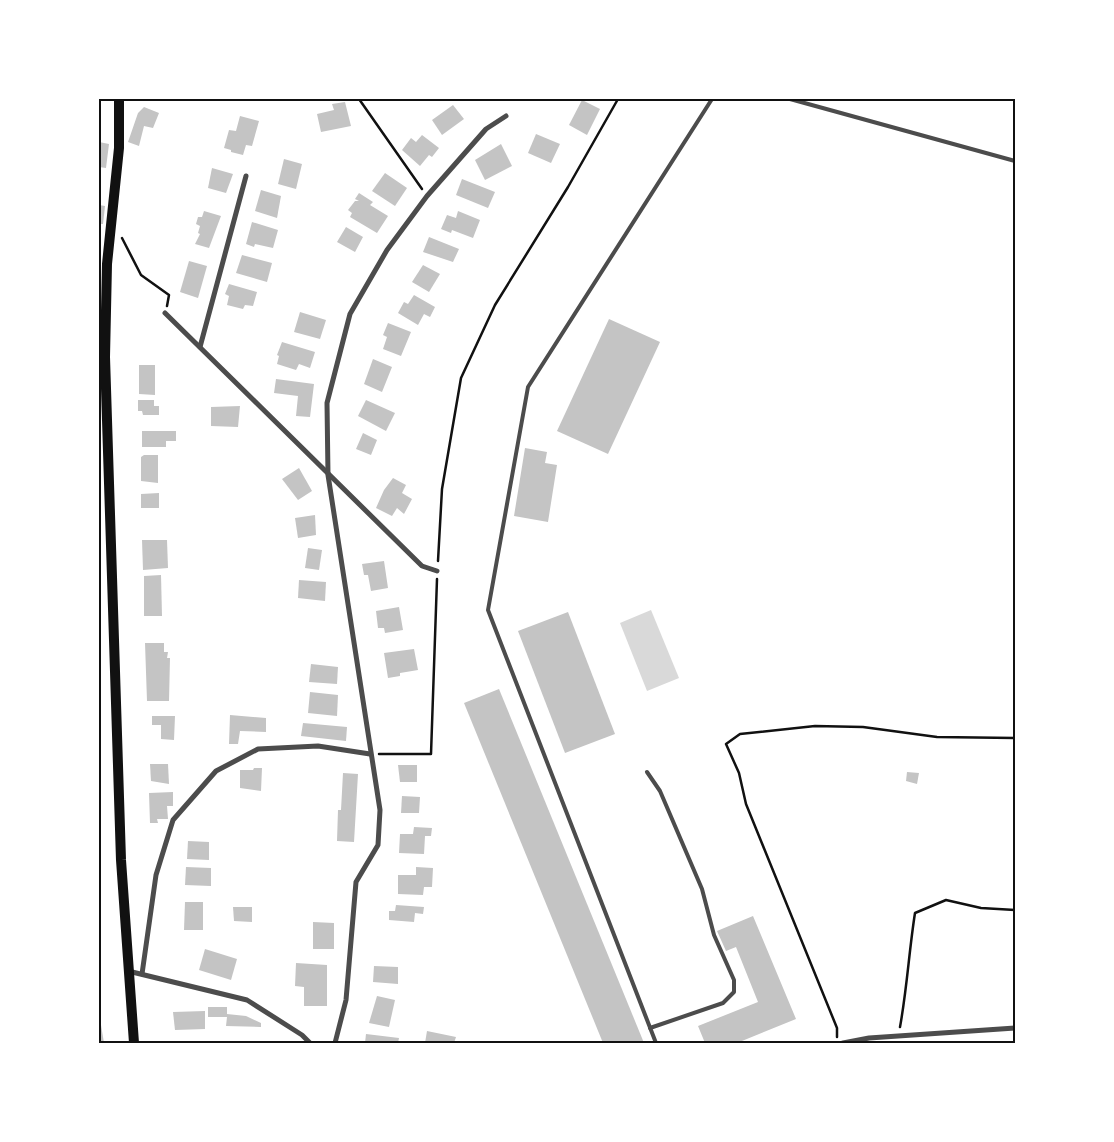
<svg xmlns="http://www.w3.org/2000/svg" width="1114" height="1142" font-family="'PT Serif',serif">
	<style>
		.water { fill: #d9d9d9 }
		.building { fill: #c4c4c4 }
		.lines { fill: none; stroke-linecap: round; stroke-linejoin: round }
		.path { stroke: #111; stroke-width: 2.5 }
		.service { stroke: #4c4c4c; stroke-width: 4 }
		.minor { stroke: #4c4c4c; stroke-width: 5 }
		.secondary { stroke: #111; stroke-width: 10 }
		.neatline { fill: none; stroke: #111; stroke-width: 2 }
	</style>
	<rect width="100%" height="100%" fill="#fff"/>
	<path class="water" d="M651 610 679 678 647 691 620 623Z"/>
	<g class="building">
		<path d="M582 100 600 109 587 135 569 125Z"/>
		<path d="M345 102 351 126 321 132 317 114 334 110 332 104Z"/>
		<path d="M453 105 464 119 442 135 432 120Z"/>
		<path d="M144 107 159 113 153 128 144 126 139 146 128 142 138 113Z"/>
		<path d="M240 116 259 121 252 146 246 145 243 155 231 152V150L224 148 229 130 236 131Z"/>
		<path d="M536 134 560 144 551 163 528 153Z"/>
		<path d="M422 135 439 148 432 157 429 155 420 166 402 150 411 138 416 142Z"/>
		<path d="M99 142 109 144 106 168 99 167Z"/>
		<path d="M501 144 512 166 485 180 475 160Z"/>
		<path d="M284 159 302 164 296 189 278 184Z"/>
		<path d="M212 168 233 174 226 193 208 188Z"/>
		<path d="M385 173 407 188 395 206 372 191Z"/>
		<path d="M462 179 495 192 488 208 456 195Z"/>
		<path d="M261 190 281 196 277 218 255 211Z"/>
		<path d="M359 193 373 202 370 205 388 216 377 233 350 217 352 213 348 210 355 201H359L355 199Z"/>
		<path d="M99 205 105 206 103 224H99Z"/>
		<path d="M204 211 221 216 209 248 195 244 200 234 198 233 200 226 196 224 198 217H202Z"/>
		<path d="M458 211 480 220 473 238 452 230 451 233 441 229 447 215 456 218Z"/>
		<path d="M252 222 278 230 273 248 255 244 254 247 246 244Z"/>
		<path d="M346 227 363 237 355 252 337 242Z"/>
		<path d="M429 237 459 249 453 262 423 252Z"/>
		<path d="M242 255 272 263 267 282 236 273Z"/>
		<path d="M189 261 207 266 198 298 180 292Z"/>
		<path d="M423 265 440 274 429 292 412 282Z"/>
		<path d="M229 284 257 292 253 306 245 305 243 309 227 305 229 296 225 294Z"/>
		<path d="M414 295 435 307 430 317 424 314 418 325 398 313 404 302 408 304Z"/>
		<path d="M300 312 326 320 320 339 294 332Z"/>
		<path d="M609 319 660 342 608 454 557 431Z"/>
		<path d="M388 323 411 332 401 356 383 349 387 337 383 335Z"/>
		<path d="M282 342 315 352 310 368 299 364 296 370 277 364 279 356 277 355Z"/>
		<path d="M373 359 392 367 382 392 364 384Z"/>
		<path d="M139 365H155V395L139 394Z"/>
		<path d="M276 379 314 384 310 417 296 416 298 396 274 393Z"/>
		<path d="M138 400H154V406H159V415H143L142 411H138Z"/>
		<path d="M366 400 395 413 386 431 358 416Z"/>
		<path d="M240 406 238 427 211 426V407Z"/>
		<path d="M142 431H176V441H166V447H142Z"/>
		<path d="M363 433 377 440 371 455 356 449Z"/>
		<path d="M525 448 547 452 545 463 557 465 548 522 514 516Z"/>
		<path d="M144 455H158V483L141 481V457Z"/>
		<path d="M299 468 312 491 298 500 282 479Z"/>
		<path d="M393 478 406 485 402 493 412 499 404 514 397 508 392 516 376 508 384 490Z"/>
		<path d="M159 493V508H141V494Z"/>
		<path d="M315 515 316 535 298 538 295 518Z"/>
		<path d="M142 540H167L168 568 143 570Z"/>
		<path d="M308 548 322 550 319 570 305 568Z"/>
		<path d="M384 561 388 588 371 591 368 575H364L362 564Z"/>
		<path d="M161 575 162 616H144V576Z"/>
		<path d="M299 580 326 582 325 601 298 598Z"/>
		<path d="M399 607 403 630 385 633 384 628H378L376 611Z"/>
		<path d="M568 612 615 734 565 753 518 631Z"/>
		<path d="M145 643H164V652H168L167 658H170L169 701H147Z"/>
		<path d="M414 649 418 670 400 673V676L388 678 384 653Z"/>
		<path d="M311 664 338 667 337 684 309 682Z"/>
		<path d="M499 689 644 1043H603L464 703Z"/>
		<path d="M310 692 338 695 337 716 308 713Z"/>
		<path d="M230 715 266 718V732L240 731 238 744H229Z"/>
		<path d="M152 716H175L174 740 161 739V725H152Z"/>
		<path d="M303 723 347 727 346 741 301 736Z"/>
		<path d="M150 764H168L169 784 151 781Z"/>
		<path d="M398 765H417V782H400Z"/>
		<path d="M254 768H262L261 791 240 788V770H253Z"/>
		<path d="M907 772 919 773 917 784 906 781Z"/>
		<path d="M343 773 358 774 354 842 337 841 338 810H341Z"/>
		<path d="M173 792V806H167L168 819H157L158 823H150L149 793Z"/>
		<path d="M402 796 420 797 419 813H401Z"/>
		<path d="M414 827 432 828 431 836H425L424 854 399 853 400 834H413Z"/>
		<path d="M188 841 209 842V860L187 859Z"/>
		<path d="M186 867 211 868V886L185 885Z"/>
		<path d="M416 867 433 868 432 887H424L423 895 398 894V875H416Z"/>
		<path d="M185 902H203V930H184Z"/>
		<path d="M396 905 424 907 423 914 415 913 414 922 389 920V911H395Z"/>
		<path d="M233 907H252V922L234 921Z"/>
		<path d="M753 916 796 1019 737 1043H726L725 1041 705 1043 698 1026 758 1002 736 947 726 951 717 931Z"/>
		<path d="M313 922 334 923V949H313Z"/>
		<path d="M205 949 237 959 231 980 199 970Z"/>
		<path d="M296 963 327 965V1006H304V987L295 986Z"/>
		<path d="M374 966 398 967V984L373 982Z"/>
		<path d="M377 996 395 1000 389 1027 369 1023Z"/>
		<path d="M208 1007H227V1014L246 1016 261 1023V1027L226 1026 227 1017H208Z"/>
		<path d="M205 1011V1029L175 1030 173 1012Z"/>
		<path d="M99 1019H100L104 1043H99Z"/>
		<path d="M427 1031 456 1037 454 1043H425Z"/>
		<path d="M366 1034 399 1038 398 1043H365Z"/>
	</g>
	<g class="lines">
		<g class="path">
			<path d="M359 99 422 189"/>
			<path d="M122 238 141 275 169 295 167 306"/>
			<path d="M438 561 442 489 461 378 495 305 568 187 618 99"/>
			<path d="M379 754H431L437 579"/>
			<path d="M900 1027C907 989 909 951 915 913L946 900 981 908 1015 910"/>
			<path d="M837 1037V1028L746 804 739 773 726 744 740 734 815 726 863 727 937 737 1015 738"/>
		</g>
		<g class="service">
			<path d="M790 99 1015 161"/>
			<path d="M647 772 660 791 702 889 714 935 734 980V992L723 1003 650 1028"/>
			<path d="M656 1043 488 610 528 387 712 99"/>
		</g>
		<g class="minor">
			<path d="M165 313 422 566 437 571"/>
			<path d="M200 347 246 176"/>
			<path d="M128 971 247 1000 302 1035 310 1043"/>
			<path d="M142 974 156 875 173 820 216 771 258 749 318 746 370 754"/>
			<path d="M335 1043 346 1000 356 882 378 845 380 810 328 475 327 403 350 314 387 250 427 196 486 129 506 116"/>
			<path d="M843 1043 869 1038 1015 1028"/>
		</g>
		<path class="secondary" d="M119 99V148L107 264 105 357 121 860 134 1043"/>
	</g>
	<rect width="1114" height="1142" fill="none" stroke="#ffffff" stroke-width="200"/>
	<rect x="100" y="100" width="914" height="942" class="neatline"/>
</svg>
